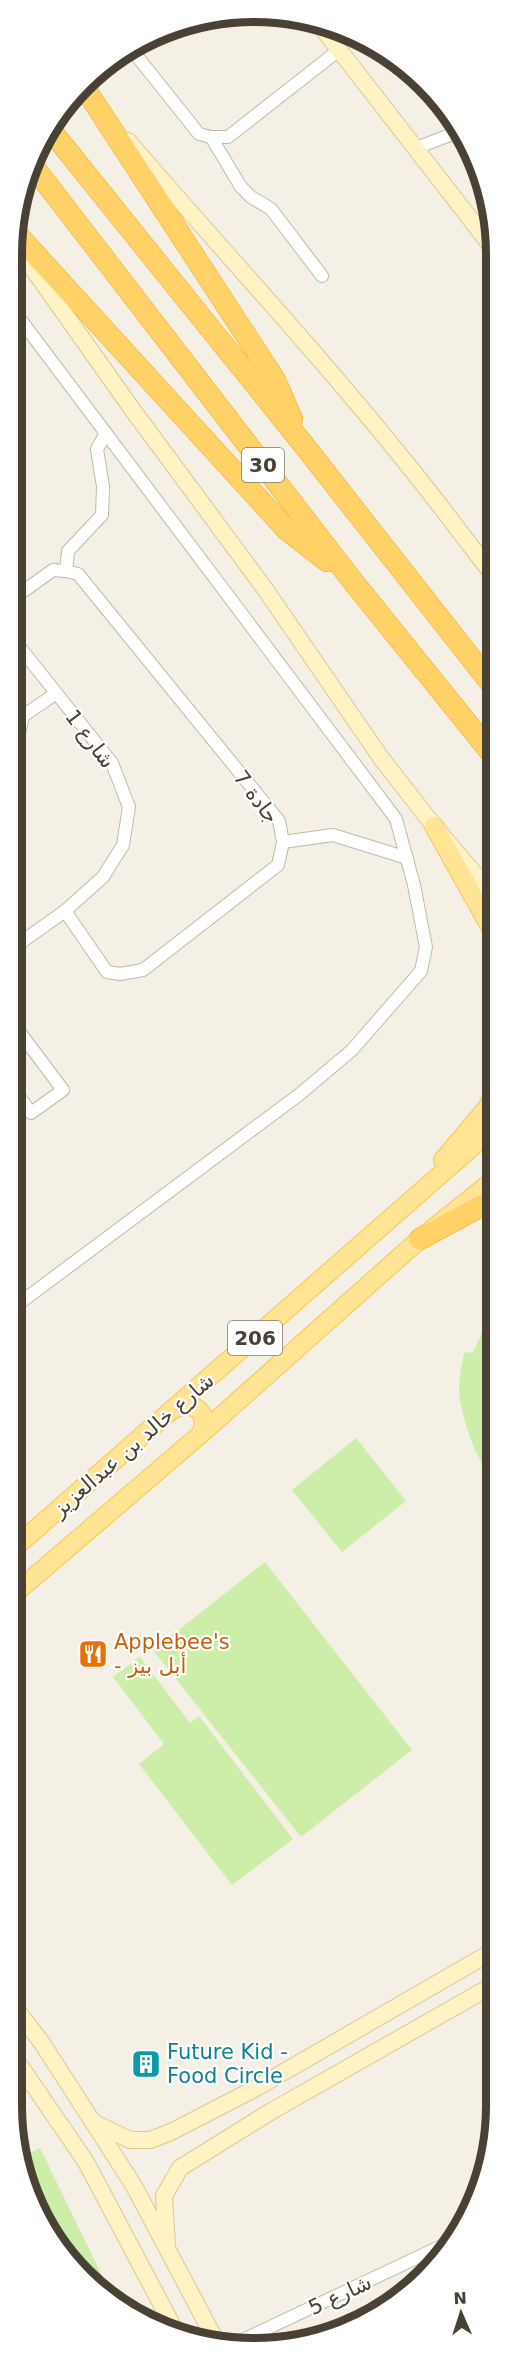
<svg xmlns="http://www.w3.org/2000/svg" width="509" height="2361" font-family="'DejaVu Sans',Cairo,sans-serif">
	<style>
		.pitch { fill: #cdeea9 }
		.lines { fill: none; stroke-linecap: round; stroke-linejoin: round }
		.street-casing { stroke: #c1b9a7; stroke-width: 14 }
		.secondary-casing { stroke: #d9c890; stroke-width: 18 }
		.primary-casing { stroke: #f1c757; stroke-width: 20 }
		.highway-casing { stroke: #efab25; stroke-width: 22 }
		.street { stroke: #fff; stroke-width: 12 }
		.secondary { stroke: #fff3c5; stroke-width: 16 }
		.primary { stroke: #ffe494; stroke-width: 18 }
		.highway { stroke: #ffd166; stroke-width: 21 }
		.labels { text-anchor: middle; stroke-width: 4.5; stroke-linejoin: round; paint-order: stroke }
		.shield { fill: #fff; stroke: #7f7a71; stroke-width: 1.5 }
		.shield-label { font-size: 20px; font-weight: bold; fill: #484134 }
		.street-label { font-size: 21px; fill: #484134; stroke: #fff }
		.food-label { font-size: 21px; fill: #c56008; stroke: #fff; text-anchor: start }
		.culture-label { font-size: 21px; fill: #0d838f; stroke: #fff; text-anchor: start }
		.rim { fill: none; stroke: #484134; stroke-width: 8 }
	</style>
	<rect width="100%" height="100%" fill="#f5f0e5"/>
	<g class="pitch">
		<path d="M496 1312 495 1487C479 1463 465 1429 460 1400 457 1385 462 1367 464 1352L473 1353 486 1323Z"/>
		<path d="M356 1438 406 1501 342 1552 292 1490Z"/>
		<path d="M265 1562 412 1750 301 1837 153 1650Z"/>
		<path d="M140 1657 190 1723 199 1716 293 1839 232 1885 139 1764 164 1744 113 1677Z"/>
		<path d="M40 2148 108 2288 101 2291 83 2278 30 2199 22 2157Z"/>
	</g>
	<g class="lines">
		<g class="street-casing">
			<g id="street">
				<path d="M132 50 199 134 211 137H228L339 50"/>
				<path d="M211 137 241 187 251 197 271 209 322 276"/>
				<path d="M416 148 458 132"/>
				<path d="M66 571 68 551 102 515 103 487 97 449 106 433"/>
				<path d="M14 598 53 570 66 571 78 574 279 821 283 842 278 865 143 970 120 974 107 972 65 911"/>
				<path d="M14 718 23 716 55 694"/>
				<path d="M13 758 23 716"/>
				<path d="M283 842 333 835 407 858"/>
				<path d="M13 948 65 911 103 877 123 845 129 807 112 763 14 640"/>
				<path d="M13 1088 31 1113 63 1090 18 1030H13"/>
				<path d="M13 1308 300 1094 352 1050 421 971 426 947 414 885 396 819 14 311"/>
				<path d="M230 2346 450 2242"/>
			</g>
		</g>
		<g class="secondary-casing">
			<g id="secondary">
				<path d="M319 24 496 252"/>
				<path d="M128 141C221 249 318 353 407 464 438 502 466 540 496 579"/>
				<path d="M16 245 132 409 265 589 381 758 434 826 496 899"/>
				<path d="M12 2004 42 2043 134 2186 217 2343"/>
				<path d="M12 2054 86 2162 176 2332"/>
				<path d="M95 2123 130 2140H150L171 2132 256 2088 495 1950"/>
				<path d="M167 2247 164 2196 180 2168 270 2112 495 1984"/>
			</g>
		</g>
		<g class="primary-casing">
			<g id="primary">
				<path d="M434 826 496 937"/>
				<path d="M443 1160 487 1108 496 1090"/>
				<path d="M174 1409C195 1401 208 1411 202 1433"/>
				<path d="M13 1549 496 1126"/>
				<path d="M13 1595 202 1433 420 1239 496 1178"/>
			</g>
		</g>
		<g class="highway-casing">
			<g id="highway">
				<path d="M86 90 275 380 292 419"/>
				<path d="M49 128 303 444 496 690"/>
				<path d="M33 166 351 579 496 759"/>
				<path d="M14 231 287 530 327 561"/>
				<path d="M420 1239 496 1198"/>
			</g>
		</g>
		<use href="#street" class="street"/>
		<use href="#secondary" class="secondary"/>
		<use href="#primary" class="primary"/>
		<use href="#highway" class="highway"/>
	</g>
	<defs>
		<g id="restaurant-square" transform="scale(1.5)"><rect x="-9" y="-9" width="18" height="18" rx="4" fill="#e8710a" stroke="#fff"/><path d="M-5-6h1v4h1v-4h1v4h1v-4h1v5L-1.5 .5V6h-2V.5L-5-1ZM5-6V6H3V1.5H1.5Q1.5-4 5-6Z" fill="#fff"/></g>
		<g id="building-square" transform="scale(1.5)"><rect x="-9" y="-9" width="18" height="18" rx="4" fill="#0f9aa8" stroke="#fff"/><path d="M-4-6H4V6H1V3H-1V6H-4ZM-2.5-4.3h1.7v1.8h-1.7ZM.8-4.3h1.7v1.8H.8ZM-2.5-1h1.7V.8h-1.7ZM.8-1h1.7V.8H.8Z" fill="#fff"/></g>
	</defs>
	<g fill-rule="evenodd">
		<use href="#restaurant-square" x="93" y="1654"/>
		<use href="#building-square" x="146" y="2064"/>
	</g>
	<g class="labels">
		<g class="shield">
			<rect x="242" y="448" width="42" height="34" rx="4.5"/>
			<rect x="228" y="1321" width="54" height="34" rx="4.5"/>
		</g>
		<g class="shield-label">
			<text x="263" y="472">30</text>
			<text x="255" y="1345">206</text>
		</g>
		<g class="street-label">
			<text transform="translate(90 739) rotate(53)" y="7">شارع 1</text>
			<text transform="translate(256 797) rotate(53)" y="7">جادة 7</text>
			<text transform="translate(133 1445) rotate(-41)" y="7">شارع خالد بن عبدالعزيز</text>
			<text transform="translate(340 2295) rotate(-25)" y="7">شارع 5</text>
		</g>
		<g class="food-label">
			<text x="114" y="1649">Applebee's<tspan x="114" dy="24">- أبل بيز</tspan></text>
		</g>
		<g class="culture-label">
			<text x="167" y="2059">Future Kid -<tspan x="167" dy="24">Food Circle</tspan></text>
		</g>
	</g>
	<path d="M0 0H509V2361H0ZM254 22H254A232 232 0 0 1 486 254V2106A232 232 0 0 1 254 2338H254A232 232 0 0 1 22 2106V254A232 232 0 0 1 254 22Z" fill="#fff" fill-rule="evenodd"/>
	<path class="rim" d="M254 22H254A232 232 0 0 1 486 254V2106A232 232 0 0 1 254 2338H254A232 232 0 0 1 22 2106V254A232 232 0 0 1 254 22Z"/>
	<g transform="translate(461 2313) rotate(357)" stroke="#ffffff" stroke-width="4.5" paint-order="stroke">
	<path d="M0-4.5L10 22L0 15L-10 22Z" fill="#484134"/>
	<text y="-9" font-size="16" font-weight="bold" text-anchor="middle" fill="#484134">N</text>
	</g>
</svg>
